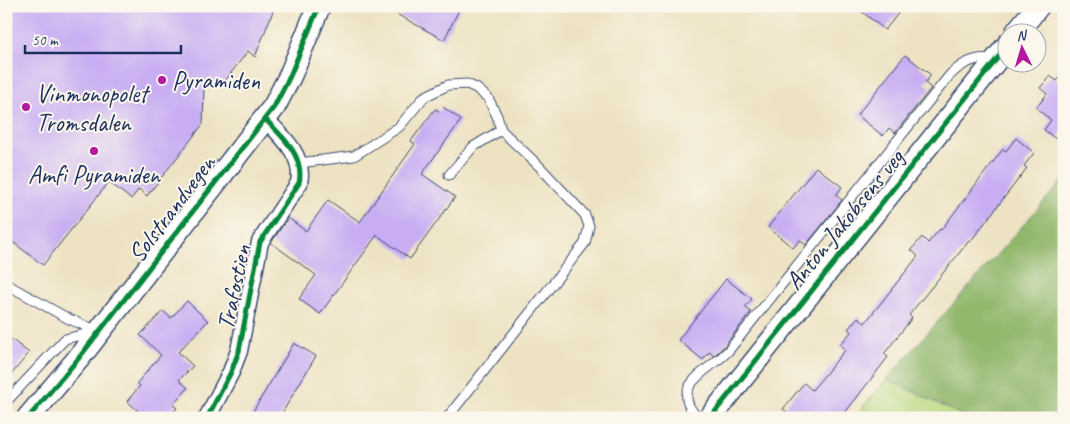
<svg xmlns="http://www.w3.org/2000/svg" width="1070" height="424" font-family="Caveat,sans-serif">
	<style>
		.green { fill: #b8d77e; stroke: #6a836e }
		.forest { fill: #92b86d; stroke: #567466 }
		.building { fill: #c8adf3 }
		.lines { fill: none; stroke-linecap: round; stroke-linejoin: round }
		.lane-casing { stroke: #3a4a6d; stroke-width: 11 }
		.street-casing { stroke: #3a4a6d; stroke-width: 19 }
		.secondary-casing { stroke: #3a4a6d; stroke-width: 25 }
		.lane { stroke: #fff; stroke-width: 9 }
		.street { stroke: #fff; stroke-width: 16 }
		.secondary { stroke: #fff; stroke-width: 22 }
		.cycleway-casing { stroke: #fbf7ec; stroke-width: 8 }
		.cycleway { stroke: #00873e; stroke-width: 5 }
		.poi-dot { fill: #b5179e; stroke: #fbf7ec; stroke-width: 2 }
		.labels { text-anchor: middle; stroke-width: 4; stroke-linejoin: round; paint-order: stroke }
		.poi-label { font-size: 25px; fill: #1b2f5e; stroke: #fbf7ec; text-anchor: start }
		.street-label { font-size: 25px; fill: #1b2f5e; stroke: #fbf7ec }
	</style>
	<rect width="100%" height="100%" fill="#fbf7ec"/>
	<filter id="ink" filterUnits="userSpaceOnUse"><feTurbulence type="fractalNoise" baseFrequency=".02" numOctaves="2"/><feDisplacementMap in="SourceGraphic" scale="10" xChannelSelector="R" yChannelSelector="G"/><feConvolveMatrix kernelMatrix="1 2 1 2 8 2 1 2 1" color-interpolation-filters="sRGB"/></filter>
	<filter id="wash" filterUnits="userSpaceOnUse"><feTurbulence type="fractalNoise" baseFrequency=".0096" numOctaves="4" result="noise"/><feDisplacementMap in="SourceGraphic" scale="20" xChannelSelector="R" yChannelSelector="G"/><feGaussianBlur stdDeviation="1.12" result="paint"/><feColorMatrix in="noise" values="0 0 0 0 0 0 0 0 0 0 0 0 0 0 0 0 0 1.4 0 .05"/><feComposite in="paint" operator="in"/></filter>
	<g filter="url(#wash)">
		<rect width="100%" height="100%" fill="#ede2c2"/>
		<path class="green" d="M887 379 968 418H854Z"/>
		<path class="forest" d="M1064 179V418H968L887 379Z"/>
		<g id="blocks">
			<g class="building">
				<path d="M16 6H275L255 57 248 51 224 82 204 85 203 124 147 196 139 189 131 199 109 182 43 265 6 237V19Z"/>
				<path d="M382 6H461L444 40Z"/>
				<path d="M855 6H904L885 30Z"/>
				<path d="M905 55 931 75 925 83 931 88 895 133 889 128 883 136 857 115Z"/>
				<path d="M1064 72V130L1056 139 1044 130 1051 120 1036 108 1047 94 1040 88 1050 76 1057 81Z"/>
				<path d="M443 107 461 120 422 174 455 197 410 259 377 235 320 314 299 299 316 275 271 243 288 218 306 231 328 200 360 222 415 144 411 141 435 109 439 111Z"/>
				<path d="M1016 138 1034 153 1024 166 1027 168 970 242 969 241 909 315 912 318 884 354 888 357 841 418H794L783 409 804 383 812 390 823 377 845 350 840 345 851 332 848 329 858 317 865 323 918 256 911 250 922 237 928 243 940 229 941 230 1003 149 1006 151Z"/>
				<path d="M816 167 842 187 836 195 842 200 806 245 800 240 793 248 768 227Z"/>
				<path d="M726 279 752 299 745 307 751 312 724 346 714 356 709 352 703 360 678 340Z"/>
				<path d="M187 301 208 321 178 352 193 366 179 380 188 388 173 405 177 408 168 418H146L127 401 140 386 137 383 161 355 140 335 163 311 171 318Z"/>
				<path d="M6 335 29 353 6 381Z"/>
				<path d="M294 343 316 356 279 418H249Z"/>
			</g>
		</g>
	</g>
	<g filter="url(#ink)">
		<use href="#blocks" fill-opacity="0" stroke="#3a4a6d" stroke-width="1"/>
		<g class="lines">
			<g class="lane-casing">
				<g id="lane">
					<path d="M299 163 354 156 399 127 424 97 448 85 467 84 476 88 488 98 497 116 501 130 473 147 449 175"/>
					<path d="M6 284 69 319 98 331"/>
					<path d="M6 402 65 339 93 332"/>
					<path d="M447 418 585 243 589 226 585 215 539 166 501 130"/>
					<path d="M698 418C666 386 710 371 729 350L949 76C962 63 977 55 995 60"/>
				</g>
			</g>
			<g class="street-casing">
				<path id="street" d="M207 418 231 372 239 351 260 242 299 183C305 156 282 136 265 119"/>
			</g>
			<g class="secondary-casing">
				<g id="secondary">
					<path d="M1017 32 1038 6"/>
					<path d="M28 418 78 359 274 107 290 76 319 6"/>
					<path d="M710 418 1008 45"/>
				</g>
			</g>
			<use href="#lane" class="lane"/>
			<use href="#street" class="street"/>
			<use href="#secondary" class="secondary"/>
			<g class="cycleway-casing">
				<g id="cycleway">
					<path d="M28 418 78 359 274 107 290 76 319 6"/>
					<path d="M207 418 231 372 239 351 260 242 299 183C305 156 282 136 265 119"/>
					<path d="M710 418 1008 45"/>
				</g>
			</g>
			<use href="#cycleway" class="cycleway"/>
		</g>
	</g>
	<g class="poi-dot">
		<circle cx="162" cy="80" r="5"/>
		<circle cx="26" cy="107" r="5"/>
		<circle cx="94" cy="151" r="5"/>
	</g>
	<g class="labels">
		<g class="poi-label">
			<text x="172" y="89">Pyramiden</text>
			<text x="36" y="102">Vinmonopolet<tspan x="36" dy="29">Tromsdalen</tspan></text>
			<text x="94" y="183" text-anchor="middle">Amfi Pyramiden</text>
		</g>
		<g class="street-label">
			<text transform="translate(171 208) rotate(-53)" y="9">Solstrandvegen</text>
			<text transform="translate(844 219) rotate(-51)" y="9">Anton Jakobsens veg</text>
			<text transform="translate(233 287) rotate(-78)" y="9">Trafostien</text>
		</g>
	</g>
	<rect width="1070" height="424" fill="none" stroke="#fbf7ec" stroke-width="25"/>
	<g transform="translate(1022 48) rotate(355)"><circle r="24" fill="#fbf7ec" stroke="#a1a7b3"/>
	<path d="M0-4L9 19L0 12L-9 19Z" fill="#b5179e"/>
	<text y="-8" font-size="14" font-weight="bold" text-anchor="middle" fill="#1b2f5e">N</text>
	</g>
	<path d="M25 45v8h156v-8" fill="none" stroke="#1b2f5e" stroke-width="2.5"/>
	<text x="32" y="45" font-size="15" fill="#1b2f5e" stroke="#fbf7ec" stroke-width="4" paint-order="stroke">50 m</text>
</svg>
